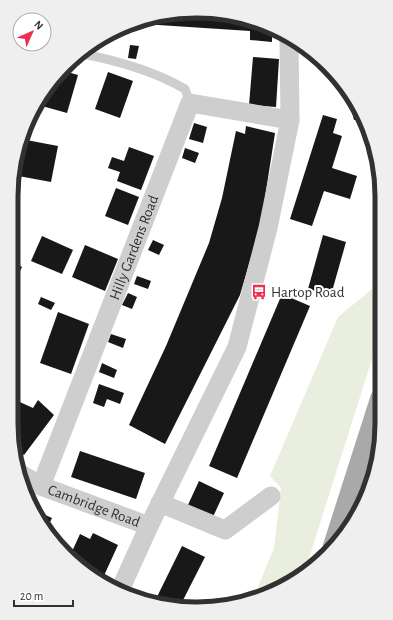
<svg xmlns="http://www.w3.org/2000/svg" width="393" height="620" font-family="'Alegreya Sans',sans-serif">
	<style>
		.green { fill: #e9eedf }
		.building { fill: #181818 }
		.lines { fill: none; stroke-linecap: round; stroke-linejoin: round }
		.lane { stroke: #cecece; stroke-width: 9 }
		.street { stroke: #cecece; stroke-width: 19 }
		.primary { stroke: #a9a9a9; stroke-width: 22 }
		.labels { text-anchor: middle; stroke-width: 4; stroke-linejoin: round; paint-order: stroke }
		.street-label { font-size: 15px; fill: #313131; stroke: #fff }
		.poi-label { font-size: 15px; fill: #313131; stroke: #fff; text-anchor: start }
		.rim { fill: none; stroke: #313131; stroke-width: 5 }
	</style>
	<rect width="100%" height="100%" fill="#fff"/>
	<path class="green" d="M372 289 379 337 304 574 299 578 253 599 274 548 281 488 270 476 338 317Z"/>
	<g class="building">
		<path d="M173 13 245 17 272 31V42L250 40V31L143 24V22Z"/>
		<path d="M130 27 129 34 118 31Z"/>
		<path d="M130 45 139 46 136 59 128 58Z"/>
		<path d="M253 57 279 59 276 107 249 105Z"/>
		<path d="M64 71 78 75 67 113 42 106 49 83Z"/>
		<path d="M108 72 133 81 120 118 95 109Z"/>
		<path d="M348 97 363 114 364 118 354 120Z"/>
		<path d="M323 115 337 119 333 133 342 136 332 168 357 176 350 199 324 191 312 226 290 219Z"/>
		<path d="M194 123 207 127 203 143 189 139Z"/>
		<path d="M246 126 275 133 261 223 240 295 165 444 129 425 166 346 209 243 222 198 236 131 245 134Z"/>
		<path d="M21 139 58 146 51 182 13 175Z"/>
		<path d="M129 147 154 156 141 190 117 181 120 172 108 168 112 157 124 161Z"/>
		<path d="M185 148 199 153 195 163 182 158Z"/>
		<path d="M116 188 139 197 128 225 105 216Z"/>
		<path d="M323 235 346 242 331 295 308 289Z"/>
		<path d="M42 236 73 250 62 274 31 261Z"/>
		<path d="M12 237 19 241 12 254Z"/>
		<path d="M153 240 164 245 159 255 148 250Z"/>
		<path d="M85 245 118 259 105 291 72 277Z"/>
		<path d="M12 261 22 267 12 287Z"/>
		<path d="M137 276 151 281 148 289 134 284Z"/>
		<path d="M128 293 137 297 132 309 122 305Z"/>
		<path d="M282 294 310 306 237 478 209 466Z"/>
		<path d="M41 297 55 303 51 310 38 304Z"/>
		<path d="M58 312 89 324 71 374 40 363Z"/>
		<path d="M111 334 126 339 123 348 108 342Z"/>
		<path d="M102 363 117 370 114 378 99 372Z"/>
		<path d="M99 384 124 393 120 404 107 399 104 407 93 403Z"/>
		<path d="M11 398 33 408 38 400 54 415 24 455 15 448 11 424Z"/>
		<path d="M80 451 145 473 136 499 71 477Z"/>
		<path d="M199 481 224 493 212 519 187 507Z"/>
		<path d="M34 510 52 518 46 531 42 527Z"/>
		<path d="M93 533 118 545 102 580 84 571 70 556 80 534 90 539Z"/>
		<path d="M182 546 205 557 179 608 154 603Z"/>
	</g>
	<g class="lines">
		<path class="lane" d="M83 54C119 61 154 71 185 89L190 103"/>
		<g class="street">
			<path id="s1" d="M19 473 41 486 149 526"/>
			<path id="s2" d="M41 486 190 103 290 120"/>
			<path d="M160 503 225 530 271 496"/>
			<path d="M120 590 149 526 237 347 268 228 290 120 289 39"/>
		</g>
		<path class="primary" d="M334 546 381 399"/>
	</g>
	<defs>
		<g id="bus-bare" transform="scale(1.2)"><path d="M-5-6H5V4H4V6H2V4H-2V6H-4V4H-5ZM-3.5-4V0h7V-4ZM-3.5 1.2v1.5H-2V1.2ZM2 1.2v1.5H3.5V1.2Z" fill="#ee2e51" stroke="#fff" stroke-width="2.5" paint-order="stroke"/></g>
	</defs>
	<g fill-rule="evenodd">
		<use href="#bus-bare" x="259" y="292"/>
	</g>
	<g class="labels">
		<g class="street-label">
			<text dy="5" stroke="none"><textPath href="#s2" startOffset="256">Hilly Gardens Road</textPath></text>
			<text dy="5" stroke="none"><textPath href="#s1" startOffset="82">Cambridge Road</textPath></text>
		</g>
		<g class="poi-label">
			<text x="271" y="297">Hartop Road</text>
		</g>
	</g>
	<path d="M0 0H393V620H0ZM196 18H197A178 178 0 0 1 375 196V424A178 178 0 0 1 197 602H196A178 178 0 0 1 18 424V196A178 178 0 0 1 196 18Z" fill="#efefef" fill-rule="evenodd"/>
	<path class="rim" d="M196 18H197A178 178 0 0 1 375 196V424A178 178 0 0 1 197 602H196A178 178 0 0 1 18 424V196A178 178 0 0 1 196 18Z"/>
	<g transform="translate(32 32) rotate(45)"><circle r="19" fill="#ffffff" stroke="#adadad"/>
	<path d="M0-3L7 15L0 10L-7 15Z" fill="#ee2e51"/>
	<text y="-6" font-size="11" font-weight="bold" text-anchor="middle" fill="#313131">N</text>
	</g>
	<path d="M14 600v6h59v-6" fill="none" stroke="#313131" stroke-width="2"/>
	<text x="20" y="600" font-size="12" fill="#313131" stroke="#ffffff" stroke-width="3" paint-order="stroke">20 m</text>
</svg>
